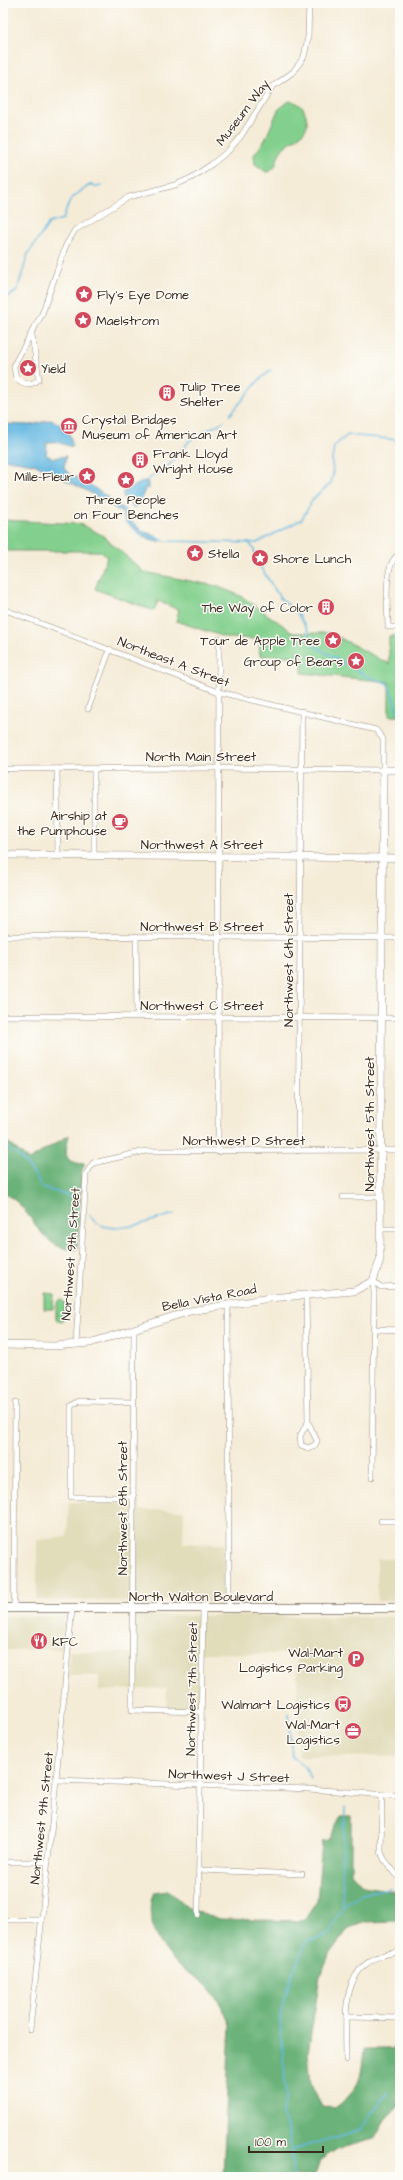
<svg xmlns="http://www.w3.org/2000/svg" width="403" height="2180" font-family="'Architects Daughter',sans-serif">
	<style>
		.built { fill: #e1dcba }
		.green { fill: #83d08e; stroke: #5f7d56 }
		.forest { fill: #6ab279; stroke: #526e4c }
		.water { fill: #65b8e1; stroke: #507180 }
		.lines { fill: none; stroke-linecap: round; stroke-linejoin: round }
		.stream { stroke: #65b8e1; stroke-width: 1.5 }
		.street-casing { stroke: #988b7b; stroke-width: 6 }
		.secondary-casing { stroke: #988b7b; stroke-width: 8 }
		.primary-casing { stroke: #988b7b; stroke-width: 10 }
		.street { stroke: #fff; stroke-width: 5 }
		.secondary { stroke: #fff; stroke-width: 7 }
		.primary { stroke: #fff; stroke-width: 8 }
		.labels { text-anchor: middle; stroke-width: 3; stroke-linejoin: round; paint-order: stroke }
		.street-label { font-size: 13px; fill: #3b2a1e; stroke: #fdfcf7 }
		.poi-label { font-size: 13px; fill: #3b2a1e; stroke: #fdfcf7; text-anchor: start }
	</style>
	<rect width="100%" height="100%" fill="#fdfcf7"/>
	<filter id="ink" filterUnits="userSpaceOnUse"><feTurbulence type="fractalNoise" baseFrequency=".025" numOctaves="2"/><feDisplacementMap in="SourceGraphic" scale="8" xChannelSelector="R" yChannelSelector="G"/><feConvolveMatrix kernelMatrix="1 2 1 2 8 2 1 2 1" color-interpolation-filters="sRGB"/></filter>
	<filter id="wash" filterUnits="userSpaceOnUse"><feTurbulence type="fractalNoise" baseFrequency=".012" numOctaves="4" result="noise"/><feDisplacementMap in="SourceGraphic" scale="16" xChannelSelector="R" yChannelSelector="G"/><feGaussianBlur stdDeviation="0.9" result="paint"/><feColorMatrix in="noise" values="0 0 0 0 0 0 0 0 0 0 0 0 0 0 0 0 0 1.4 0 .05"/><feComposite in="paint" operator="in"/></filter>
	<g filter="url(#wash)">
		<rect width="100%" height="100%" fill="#f5ecd8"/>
		<g class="built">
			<path d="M69 1502H140V1510H184L183 1543 224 1544V1602L37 1600V1540L67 1537Z"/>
			<rect x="377" y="1559" width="23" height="42"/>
			<path d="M131 1615 400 1617V1757L298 1756 297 1654 200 1653 199 1710H166L167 1688 99 1691V1676H68L70 1651 131 1653Z"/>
			<path d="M3 1616H65L62 1649 3 1650Z"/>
		</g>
		<g class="green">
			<path d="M289 101C296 102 301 104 304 110 316 137 290 137 281 151 275 159 279 170 266 172L255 164 254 155 265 140 278 110Z"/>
			<path d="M3 520 80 524 102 535 144 572 216 586 241 596 294 633H331L389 664V636H400V716H389V682L302 673V659L295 658V656H260L259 639 227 638 176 621 179 610 158 601 154 611 95 589 107 557 100 551H3Z"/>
			<path d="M44 1293 54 1294 53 1309H44Z"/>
			<path d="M61 1299 65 1303 63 1321 61 1322 56 1319C56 1311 55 1303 61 1299Z"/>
		</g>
		<g class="forest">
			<path d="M69 1135C65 1154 62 1163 85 1164L82 1170 77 1249C46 1252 36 1221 18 1203 14 1199 8 1196 3 1192V1138L29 1160Z"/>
			<path d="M341 1816H351V1873L363 1886 400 1892V1921L366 1922 349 1928 330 1953 320 1976 308 2053 311 2084 322 2106 335 2108C360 2089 361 2080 364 2049H400V2104L383 2123 374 2139 337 2149 320 2160 314 2177H223L230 2025C224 2010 217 1996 205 1984 196 1976 183 1971 175 1962 158 1943 143 1917 154 1892L168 1890 189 1909 220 1919 304 1921 317 1901 322 1841 328 1840Z"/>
		</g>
		<g class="water">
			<path d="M50 420C63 423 72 432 72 447 63 445 57 439 47 443L46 455 53 458 66 456 64 468 69 474 89 484 125 510 130 520 142 531 157 536 159 542 142 536 126 522 122 513 91 493 34 464 3 459V427L5 424 31 425Z"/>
			<path d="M144 481H147L149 489 146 487 139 504 134 508 123 497V492Z"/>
		</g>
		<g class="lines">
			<g class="stream">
				<path d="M3 302 4 299 17 291 28 254 49 223 63 219C69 198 73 195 92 184L96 187 102 186"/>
				<path d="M230 415 259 380 271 370"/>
				<path d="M147 481 153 475 165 470 190 440 224 421"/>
				<path d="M157 538 164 541 257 543 302 519 313 499 331 483 333 475 332 460 334 447 340 441 348 435 400 440"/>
				<path d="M249 543 254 549 255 558 280 598 298 614 308 631 311 644 366 676 387 683 393 695 397 713"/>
				<path d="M3 1145C21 1157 33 1169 42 1188L70 1196 78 1207"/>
				<path d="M90 1215C102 1241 153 1220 174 1214"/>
				<path d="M288 1713 292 1757 305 1766 310 1779"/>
				<path d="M343 1907C357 1892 370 1892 390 1888"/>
				<path d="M292 2150 359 2130 388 2093"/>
				<path d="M293 2177 289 2131 282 2114 286 2096 280 2016 291 1977 306 1942 328 1935 343 1907 342 1861 345 1808"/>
			</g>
		</g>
	</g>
	<g filter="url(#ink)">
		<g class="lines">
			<g class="street-casing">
				<g id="street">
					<path d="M32 336 39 379C32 386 24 385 16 378L14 367 16 361 42 314 66 245 75 230 129 197 175 185 191 178 212 164 228 151 241 136 272 87 293 72 304 57 308 37 309 3"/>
					<path d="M400 554C382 562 388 609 388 627H400"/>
					<path d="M3 609 219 692 376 730 383 739V770L218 768 3 769"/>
					<path d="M88 709 110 649"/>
					<path d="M57 769 58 855"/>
					<path d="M94 855V769"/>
					<path d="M3 936 400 938"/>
					<path d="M136 936 137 1016"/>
					<path d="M3 1016 400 1018"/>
					<path d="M298 1151 302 711"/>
					<path d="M218 1152 219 639"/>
					<path d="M343 1197H381"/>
					<path d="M380 1229H400"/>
					<path d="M373 1281 381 1287 400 1286"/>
					<path d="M306 1295 308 1422 300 1436 301 1445 308 1448 315 1445 317 1441 308 1422"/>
					<path d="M228 1304 229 1608"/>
					<path d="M134 1329 132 1710 201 1712"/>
					<path d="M374 1329 400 1330"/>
					<path d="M76 1345 86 1174 93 1163 146 1151 400 1150"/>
					<path d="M372 1477 374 1293 373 1281"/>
					<path d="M134 1497H71V1406L79 1401 134 1402"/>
					<path d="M381 1521H400"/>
					<path d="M14 1609 15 1403"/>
					<path d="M56 1780 309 1789 400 1796"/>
					<path d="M382 1795 381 1852 384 1859 400 1879"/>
					<path d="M3 1862H48"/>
					<path d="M199 1870 302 1874"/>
					<path d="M198 1915 203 1609"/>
					<path d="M3 1920H42"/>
					<path d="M346 2017 400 2018"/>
					<path d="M30 2029 52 1822 72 1609"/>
					<path d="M346 2060C346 2012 338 1957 400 1952"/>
				</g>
			</g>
			<g class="secondary-casing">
				<g id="secondary">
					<path d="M3 855 400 858"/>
					<path d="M3 1345 54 1346 90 1343 190 1311 270 1298 354 1291 373 1281 380 1260 383 770H400"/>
				</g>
			</g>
			<g class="primary-casing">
				<path id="primary" d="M3 1608H400"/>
			</g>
			<use href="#street" class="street"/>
			<use href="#secondary" class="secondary"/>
			<use href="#primary" class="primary"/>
		</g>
	</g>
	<defs>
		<g id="sight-disc" transform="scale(0.9)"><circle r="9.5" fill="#d1495b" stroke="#fdfcf7"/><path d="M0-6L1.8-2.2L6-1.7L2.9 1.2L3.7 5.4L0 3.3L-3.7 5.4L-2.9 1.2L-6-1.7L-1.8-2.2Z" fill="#fff"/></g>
		<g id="building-disc" transform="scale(0.9)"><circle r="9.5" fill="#d1495b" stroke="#fdfcf7"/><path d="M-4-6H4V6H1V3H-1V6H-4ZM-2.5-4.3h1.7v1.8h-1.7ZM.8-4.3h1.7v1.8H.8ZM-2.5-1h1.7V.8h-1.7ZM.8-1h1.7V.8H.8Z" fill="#fff"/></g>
		<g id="museum-disc" transform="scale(0.9)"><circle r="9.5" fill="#d1495b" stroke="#fdfcf7"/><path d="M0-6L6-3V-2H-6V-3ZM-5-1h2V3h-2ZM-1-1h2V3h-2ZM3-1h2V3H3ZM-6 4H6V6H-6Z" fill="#fff"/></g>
		<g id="cafe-disc" transform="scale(0.9)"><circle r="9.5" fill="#d1495b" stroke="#fdfcf7"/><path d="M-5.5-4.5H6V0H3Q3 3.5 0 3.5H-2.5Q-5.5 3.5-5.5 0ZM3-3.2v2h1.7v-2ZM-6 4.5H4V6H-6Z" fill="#fff"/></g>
		<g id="restaurant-disc" transform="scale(0.9)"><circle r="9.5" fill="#d1495b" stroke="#fdfcf7"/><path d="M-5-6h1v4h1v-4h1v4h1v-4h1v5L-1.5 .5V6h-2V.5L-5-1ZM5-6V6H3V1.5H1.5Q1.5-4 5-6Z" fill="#fff"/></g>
		<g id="parking-disc" transform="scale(0.9)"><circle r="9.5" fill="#d1495b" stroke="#fdfcf7"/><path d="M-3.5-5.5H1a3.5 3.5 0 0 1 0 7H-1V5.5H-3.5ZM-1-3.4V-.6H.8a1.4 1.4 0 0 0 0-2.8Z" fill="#fff"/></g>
		<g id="bus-disc" transform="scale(0.9)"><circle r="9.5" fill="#d1495b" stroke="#fdfcf7"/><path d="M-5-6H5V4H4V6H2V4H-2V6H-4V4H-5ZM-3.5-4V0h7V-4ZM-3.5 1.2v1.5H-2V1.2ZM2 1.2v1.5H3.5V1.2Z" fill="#fff"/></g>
		<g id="office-disc" transform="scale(0.9)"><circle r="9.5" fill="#d1495b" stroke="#fdfcf7"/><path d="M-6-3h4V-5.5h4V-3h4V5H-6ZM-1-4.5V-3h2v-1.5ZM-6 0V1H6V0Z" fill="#fff"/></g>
	</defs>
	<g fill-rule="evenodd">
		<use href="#sight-disc" x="84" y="294"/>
		<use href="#sight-disc" x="83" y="320"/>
		<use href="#sight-disc" x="28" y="368"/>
		<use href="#building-disc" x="167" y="393"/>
		<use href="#museum-disc" x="69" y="426"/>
		<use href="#building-disc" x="140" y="460"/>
		<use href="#sight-disc" x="87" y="476"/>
		<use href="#sight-disc" x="126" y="480"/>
		<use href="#sight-disc" x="195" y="553"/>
		<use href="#sight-disc" x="260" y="558"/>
		<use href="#building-disc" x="326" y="607"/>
		<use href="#sight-disc" x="333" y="640"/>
		<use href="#sight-disc" x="356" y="661"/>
		<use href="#cafe-disc" x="120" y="822"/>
		<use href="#restaurant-disc" x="39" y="1641"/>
		<use href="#parking-disc" x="356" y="1659"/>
		<use href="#bus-disc" x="343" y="1704"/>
		<use href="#office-disc" x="353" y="1731"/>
	</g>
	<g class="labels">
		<g class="street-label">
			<text transform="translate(242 112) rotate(-53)" y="5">Museum Way</text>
			<text transform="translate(174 661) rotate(21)" y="5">Northeast A Street</text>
			<text x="201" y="761">North Main Street</text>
			<text x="202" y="849">Northwest A Street</text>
			<text x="202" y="931">Northwest B Street</text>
			<text transform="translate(288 960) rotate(-90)" y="5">Northwest 6th Street</text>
			<text x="202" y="1010">Northwest C Street</text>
			<text transform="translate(369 1124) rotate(-90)" y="5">Northwest 5th Street</text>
			<text x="244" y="1145">Northwest D Street</text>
			<text transform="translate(70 1254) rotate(-86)" y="5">Northwest 9th Street</text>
			<text transform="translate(209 1297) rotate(-11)" y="5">Bella Vista Road</text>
			<text transform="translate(122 1508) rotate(-90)" y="5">Northwest 8th Street</text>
			<text x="201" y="1601">North Walton Boulevard</text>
			<text transform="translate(191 1689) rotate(-89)" y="5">Northwest 7th Street</text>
			<text transform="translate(229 1775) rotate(2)" y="5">Northwest J Street</text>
			<text transform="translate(41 1818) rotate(-84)" y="5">Northwest 9th Street</text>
		</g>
		<g class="poi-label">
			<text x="97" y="299">Fly's Eye Dome</text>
			<text x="96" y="325">Maelstrom</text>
			<text x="41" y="373">Yield</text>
			<text x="180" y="391">Tulip Tree<tspan x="180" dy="15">Shelter</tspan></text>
			<text x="82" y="424">Crystal Bridges<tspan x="82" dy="15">Museum of American Art</tspan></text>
			<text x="153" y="458">Frank Lloyd<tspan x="153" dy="15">Wright House</tspan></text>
			<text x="74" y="481" text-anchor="end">Mille-Fleur</text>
			<text x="126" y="504" text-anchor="middle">Three People<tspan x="126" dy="15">on Four Benches</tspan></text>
			<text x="208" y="558">Stella</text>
			<text x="273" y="563">Shore Lunch</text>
			<text x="313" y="612" text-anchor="end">The Way of Color</text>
			<text x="320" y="645" text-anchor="end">Tour de Apple Tree</text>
			<text x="343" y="666" text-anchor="end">Group of Bears</text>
			<text x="107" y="820" text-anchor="end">Airship at<tspan x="107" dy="15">the Pumphouse</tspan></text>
			<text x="52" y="1646">KFC</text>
			<text x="343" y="1657" text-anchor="end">Wal-Mart<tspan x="343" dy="15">Logistics Parking</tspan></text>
			<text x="330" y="1709" text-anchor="end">Walmart Logistics</text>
			<text x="340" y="1729" text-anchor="end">Wal-Mart<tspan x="340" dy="15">Logistics</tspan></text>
		</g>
	</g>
	<rect width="403" height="2180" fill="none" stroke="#fdfcf7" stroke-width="16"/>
	<path d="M249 2146v6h74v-6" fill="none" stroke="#3b2a1e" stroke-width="2"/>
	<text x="255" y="2146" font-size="12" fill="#3b2a1e" stroke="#fdfcf7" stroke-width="3" paint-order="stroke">100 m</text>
</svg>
